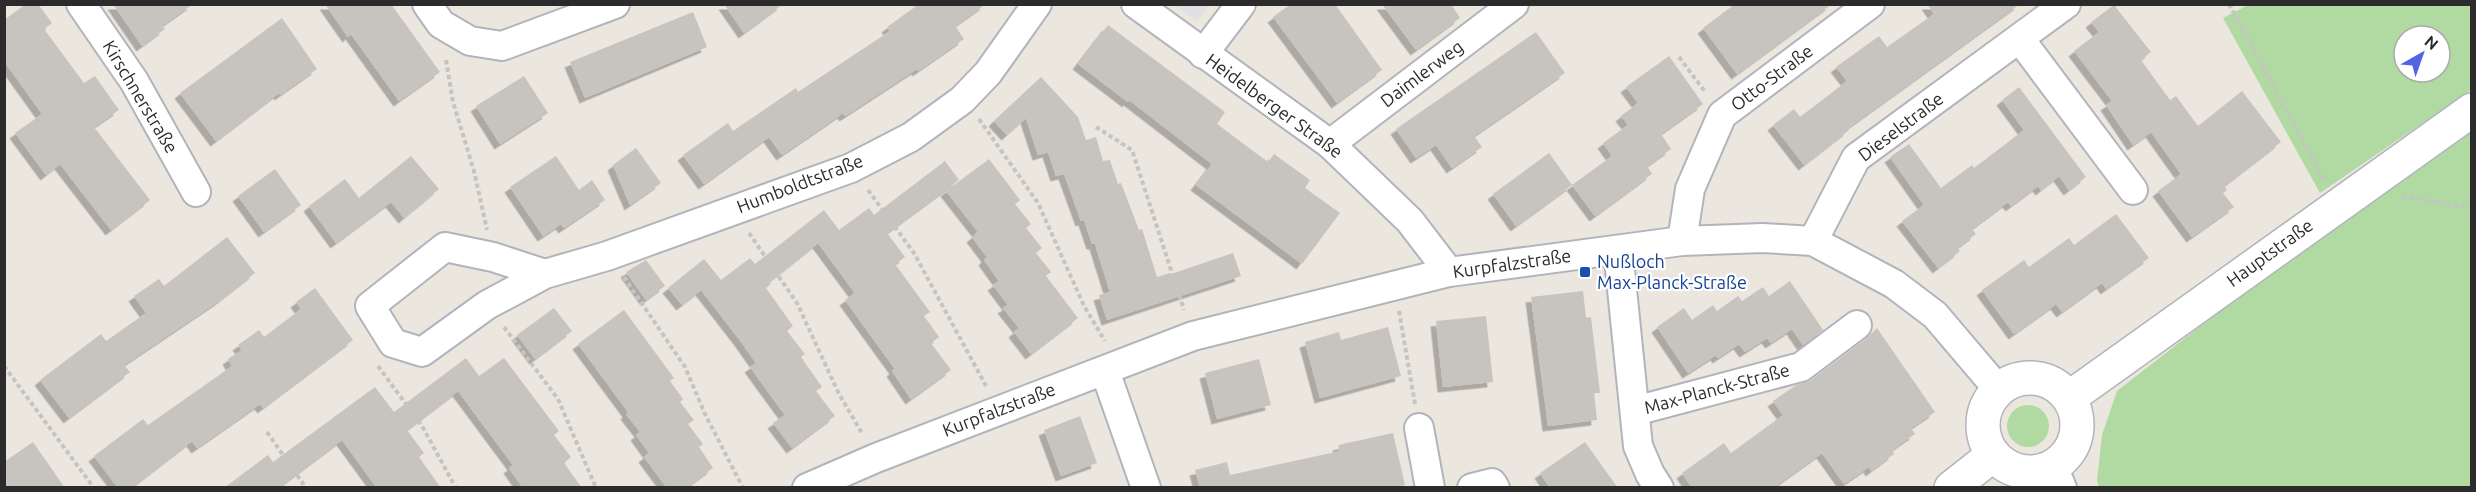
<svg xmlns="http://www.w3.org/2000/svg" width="2476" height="492" font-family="Ubuntu,sans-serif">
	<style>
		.industrial { fill: #e1dfe4 }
		.green { fill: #b1daa2; fill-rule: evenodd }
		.building { fill: #c7c3be; filter: url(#shadow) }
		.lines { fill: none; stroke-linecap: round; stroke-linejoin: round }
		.street-casing { stroke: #b2b4bd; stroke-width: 32 }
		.secondary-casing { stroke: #b2b4bd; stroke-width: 36 }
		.path { stroke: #c4c4c4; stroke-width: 4; stroke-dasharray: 4.5 3; stroke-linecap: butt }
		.street { stroke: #fff; stroke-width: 28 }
		.secondary { stroke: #fff; stroke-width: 33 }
		.transit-dot { fill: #1a4fb4; stroke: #fff; stroke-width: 2 }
		.labels { text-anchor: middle; stroke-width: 4.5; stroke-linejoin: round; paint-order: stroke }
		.street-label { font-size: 18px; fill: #2b2b2b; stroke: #fff }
		.transit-label { font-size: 18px; fill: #164399; stroke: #fff; text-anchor: start }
	</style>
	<defs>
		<filter id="shadow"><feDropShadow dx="-5.5" dy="5.5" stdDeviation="0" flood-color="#0004"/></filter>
	</defs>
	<rect width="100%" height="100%" fill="#ebe7df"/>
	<path class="industrial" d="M1175 5H1210L1197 21Z"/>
	<g class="green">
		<path d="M2248 5H2471V90L2320 193 2223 18ZM2404 36H2440V72H2404Z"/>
		<path d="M2471 122V487L2099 488 2097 481 2102 435 2117 391 2403 168Z"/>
		<circle cx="2028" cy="426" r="21"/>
	</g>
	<g class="building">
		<path d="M26 4H38L52 23 44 29 84 83 95 76 119 110 94 127 150 200 111 230 60 164 46 175 15 133 42 114 4 61V20Z"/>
		<path d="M113 4H193L162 26 165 29 142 46Z"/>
		<path d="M325 4H391L440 72 399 101 351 34 348 37Z"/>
		<path d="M724 4H783L744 33Z"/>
		<path d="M919 4H986L955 26 964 39 918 71 917 69 845 116 843 113 782 155 769 137 704 184 683 155 728 123 733 131 796 88 798 92 890 31 887 27Z"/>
		<path d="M1291 4H1335L1382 70 1337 103 1273 17Z"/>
		<path d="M1382 4H1451L1460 18 1416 50Z"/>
		<path d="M1735 4H1832L1737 74 1703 28Z"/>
		<path d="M1927 4H2020L1848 128 1849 130 1804 165 1773 125 1794 109 1800 117 1847 81 1836 67 1879 36 1887 47 1934 14Z"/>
		<path d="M2114 5 2151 52 2141 60 2170 100 2176 96 2198 126 2242 91 2281 142 2224 186 2227 190 2223 193 2234 207 2192 237 2158 191 2181 174 2151 132 2133 145 2106 105 2112 101 2074 51 2099 32 2091 22Z"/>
		<path d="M693 12 707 47 585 98 570 62Z"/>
		<path d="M282 18 317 69 280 95 279 93 216 141 180 93Z"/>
		<path d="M1108 25 1225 112 1217 124 1268 162 1274 154 1310 180 1305 188 1340 213 1302 264 1196 185 1212 164 1129 100 1128 102 1078 64Z"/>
		<path d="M1536 32 1565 73 1474 136 1482 147 1452 168 1436 145 1416 158 1396 129Z"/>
		<path d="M1669 56 1703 104 1661 134 1671 149 1647 166 1652 174 1595 216 1572 185 1612 156 1603 143 1628 125 1621 116 1638 103 1626 87Z"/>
		<path d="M524 76 548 113 500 144 476 106Z"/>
		<path d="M1041 77 1078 117 1086 140 1096 137 1103 161 1110 160 1118 184 1121 183 1139 230 1142 229 1157 277 1170 273 1171 274 1233 253 1241 276 1107 320 1099 295 1110 292 1095 244H1092L1084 220 1081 221 1064 174 1056 176 1048 152 1038 155 1026 118 1007 135 994 121Z"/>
		<path d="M2019 87 2086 177 2069 190 2059 176 2041 190 2038 186 2011 206 2008 202 1972 229 1976 234 1957 248 1960 251 1938 268 1902 221 1924 205 1890 157 1909 144 1941 188 1972 165 1974 168 2024 130 2002 100Z"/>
		<path d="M636 148 661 183 630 205 613 165Z"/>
		<path d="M1549 153 1572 185 1516 226 1493 194Z"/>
		<path d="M411 156 439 189 404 218 391 202 336 243 309 206 345 179 359 198Z"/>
		<path d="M556 156 579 190 592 180 605 200 564 228 561 224 543 236 510 187Z"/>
		<path d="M989 159 1020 200 1015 204 1031 224 1026 228 1042 248 1036 253 1051 272 1046 276 1078 318 1031 354 1014 332 1019 328 1003 308 1008 305 993 285 999 281 984 260 987 257 972 237 978 232 946 191Z"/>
		<path d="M945 161 959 180 887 233 905 257 895 264 930 312 924 316 939 337 931 343 951 370 911 399 892 371 895 369 845 300 855 293 818 243 769 282 771 284 766 288 793 326 787 331 805 354 801 357 822 387 816 391 835 416 792 448 773 423 785 415 750 367 756 363 739 339 701 290 682 305 668 288 704 259 721 280 750 258 755 264 824 210 839 230 869 208 874 215Z"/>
		<path d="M275 169 301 205 264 232 238 196Z"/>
		<path d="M2116 214 2149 258 2106 289 2102 283 2062 312 2056 304 2014 334 1982 290 2024 260 2029 267 2069 238 2074 245Z"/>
		<path d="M227 237 255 273 219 301 124 365 130 372 69 418 40 380 101 334 106 341 146 313 134 296 159 279 164 286Z"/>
		<path d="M646 260 665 286 646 300 626 272Z"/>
		<path d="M1790 281 1823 330 1803 345 1792 329 1771 343 1767 338 1745 352 1739 344 1718 358 1716 355 1688 373 1657 327 1684 308 1692 320 1713 305 1717 311 1738 296 1742 301 1763 287 1769 296Z"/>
		<path d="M315 288 353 340 263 408 260 404 197 448 192 441 131 488H118L94 456 143 419 148 425 232 366 228 359 242 350 238 345 259 330 264 337 301 309 296 302Z"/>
		<path d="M1583 291 1586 318 1591 317 1600 393H1594L1597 420 1548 426 1531 297Z"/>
		<path d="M554 308 572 331 535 359 517 335Z"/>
		<path d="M624 310 674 378 670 381 683 399 680 402 694 420 688 424 703 444 699 447 713 468 686 488H667L644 457 649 453 636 435 640 432 626 414 628 412 578 344Z"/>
		<path d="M1486 316 1493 382 1443 387 1436 321Z"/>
		<path d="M1388 327 1401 376 1320 398 1305 342 1339 332 1341 340Z"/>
		<path d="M1877 328 1935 412 1911 428 1915 434 1892 450 1894 454 1871 471 1869 467 1844 484 1822 453 1773 488H1692L1682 473 1724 443 1731 453 1783 415 1773 401 1795 386 1811 380 1867 338Z"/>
		<path d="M466 358 479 376 504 358 559 431 554 435 571 457 564 463 582 488H523L509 468 513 465 458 391 407 430 424 453 419 457 441 488H377L342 440 278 488H224L268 455 273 462 375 387 394 412Z"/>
		<path d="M1259 359 1271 405 1217 419 1205 373Z"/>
		<path d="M1080 416 1097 463 1061 476 1044 430Z"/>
		<path d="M1393 433 1405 485 1392 488H1200L1195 470 1227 462 1230 475 1340 451 1338 445Z"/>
		<path d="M33 442 65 488H4V462Z"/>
		<path d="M1585 442 1618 488H1550L1540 473Z"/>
	</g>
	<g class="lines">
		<g class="street-casing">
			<g id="street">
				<path d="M81 4 134 81 196 192"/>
				<path d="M427 4 441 24 470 41 502 46 615 4"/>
				<path d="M1136 4 1330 144 1410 221 1449 272"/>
				<path d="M2020 39 2133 190"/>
				<path d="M1203 54 1241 4"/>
				<path d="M1330 144 1514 4"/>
				<path d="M1682 241 1690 189 1722 115 1870 4"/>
				<path d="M1813 241 1856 158 2066 4"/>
				<path d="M1618 250 1638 446 1650 474 1659 488"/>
				<path d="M545 274 493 257 445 247 370 306 393 343 422 352 487 305 545 274 607 256 851 168 911 137 962 100 988 73 1037 4"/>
				<path d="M1105 371 1146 488"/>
				<path d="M1635 411 1801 367 1857 325"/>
				<path d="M1419 428 1430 488"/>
				<path d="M2053 466 2062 488"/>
				<path d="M807 488 876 458 1193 336 1449 272 1682 241 1763 238 1813 241 1894 284 1935 315 1998 389"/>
				<path d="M1472 488 1492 483 1495 488"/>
			</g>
		</g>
		<g class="secondary-casing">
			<g id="secondary">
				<circle cx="2030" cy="425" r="47"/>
				<path d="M2069 398 2472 110"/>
				<path d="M1951 488 1993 455"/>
			</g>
		</g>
		<g class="path">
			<path d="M2229 4 2324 180"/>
			<path d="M1679 57 1706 93"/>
			<path d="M446 60 453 102 474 171 487 230"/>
			<path d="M979 119 1038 203 1084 306 1105 341"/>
			<path d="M1096 127 1132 150 1184 310"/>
			<path d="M868 190 914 253 986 386"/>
			<path d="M2402 196 2472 208"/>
			<path d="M749 233 797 303 838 392 863 435"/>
			<path d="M624 277 685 367 705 414 743 488"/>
			<path d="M1399 311 1415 404"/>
			<path d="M504 327 558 399 596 488"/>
			<path d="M4 366 94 488"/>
			<path d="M378 366 422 426 456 488"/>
			<path d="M267 432 306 488"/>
		</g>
		<use href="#street" class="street"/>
		<use href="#secondary" class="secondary"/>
	</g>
	<rect class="transit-dot" x="1579" y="266" width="12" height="12" rx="3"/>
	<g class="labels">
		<g class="street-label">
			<text transform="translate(1422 74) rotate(-37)" y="6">Daimlerweg</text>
			<text transform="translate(1772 78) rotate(-37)" y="6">Otto-Straße</text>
			<text transform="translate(140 97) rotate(59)" y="6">Kirschnerstraße</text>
			<text transform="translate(1274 106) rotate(36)" y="6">Heidelberger Straße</text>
			<text transform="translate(1901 127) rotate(-37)" y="6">Dieselstraße</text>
			<text transform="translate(800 184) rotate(-21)" y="6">Humboldtstraße</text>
			<text transform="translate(2270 253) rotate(-36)" y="6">Hauptstraße</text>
			<text transform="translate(1512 264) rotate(-8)" y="6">Kurpfalzstraße</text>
			<text transform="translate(1717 389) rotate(-15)" y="6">Max-Planck-Straße</text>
			<text transform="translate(999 410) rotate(-21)" y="6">Kurpfalzstraße</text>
		</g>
		<g class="transit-label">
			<text x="1597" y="268">Nußloch<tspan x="1597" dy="21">Max-Planck-Straße</tspan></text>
		</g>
	</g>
	<rect width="2476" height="492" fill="none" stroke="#2b2b2b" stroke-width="12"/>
	<g transform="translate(2422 54) rotate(40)"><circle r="28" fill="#ffffff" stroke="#aaaaaa" stroke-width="1.5"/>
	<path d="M0-4.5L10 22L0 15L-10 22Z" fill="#5463e3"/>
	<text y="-9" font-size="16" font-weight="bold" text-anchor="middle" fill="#2b2b2b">N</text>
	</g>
</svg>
